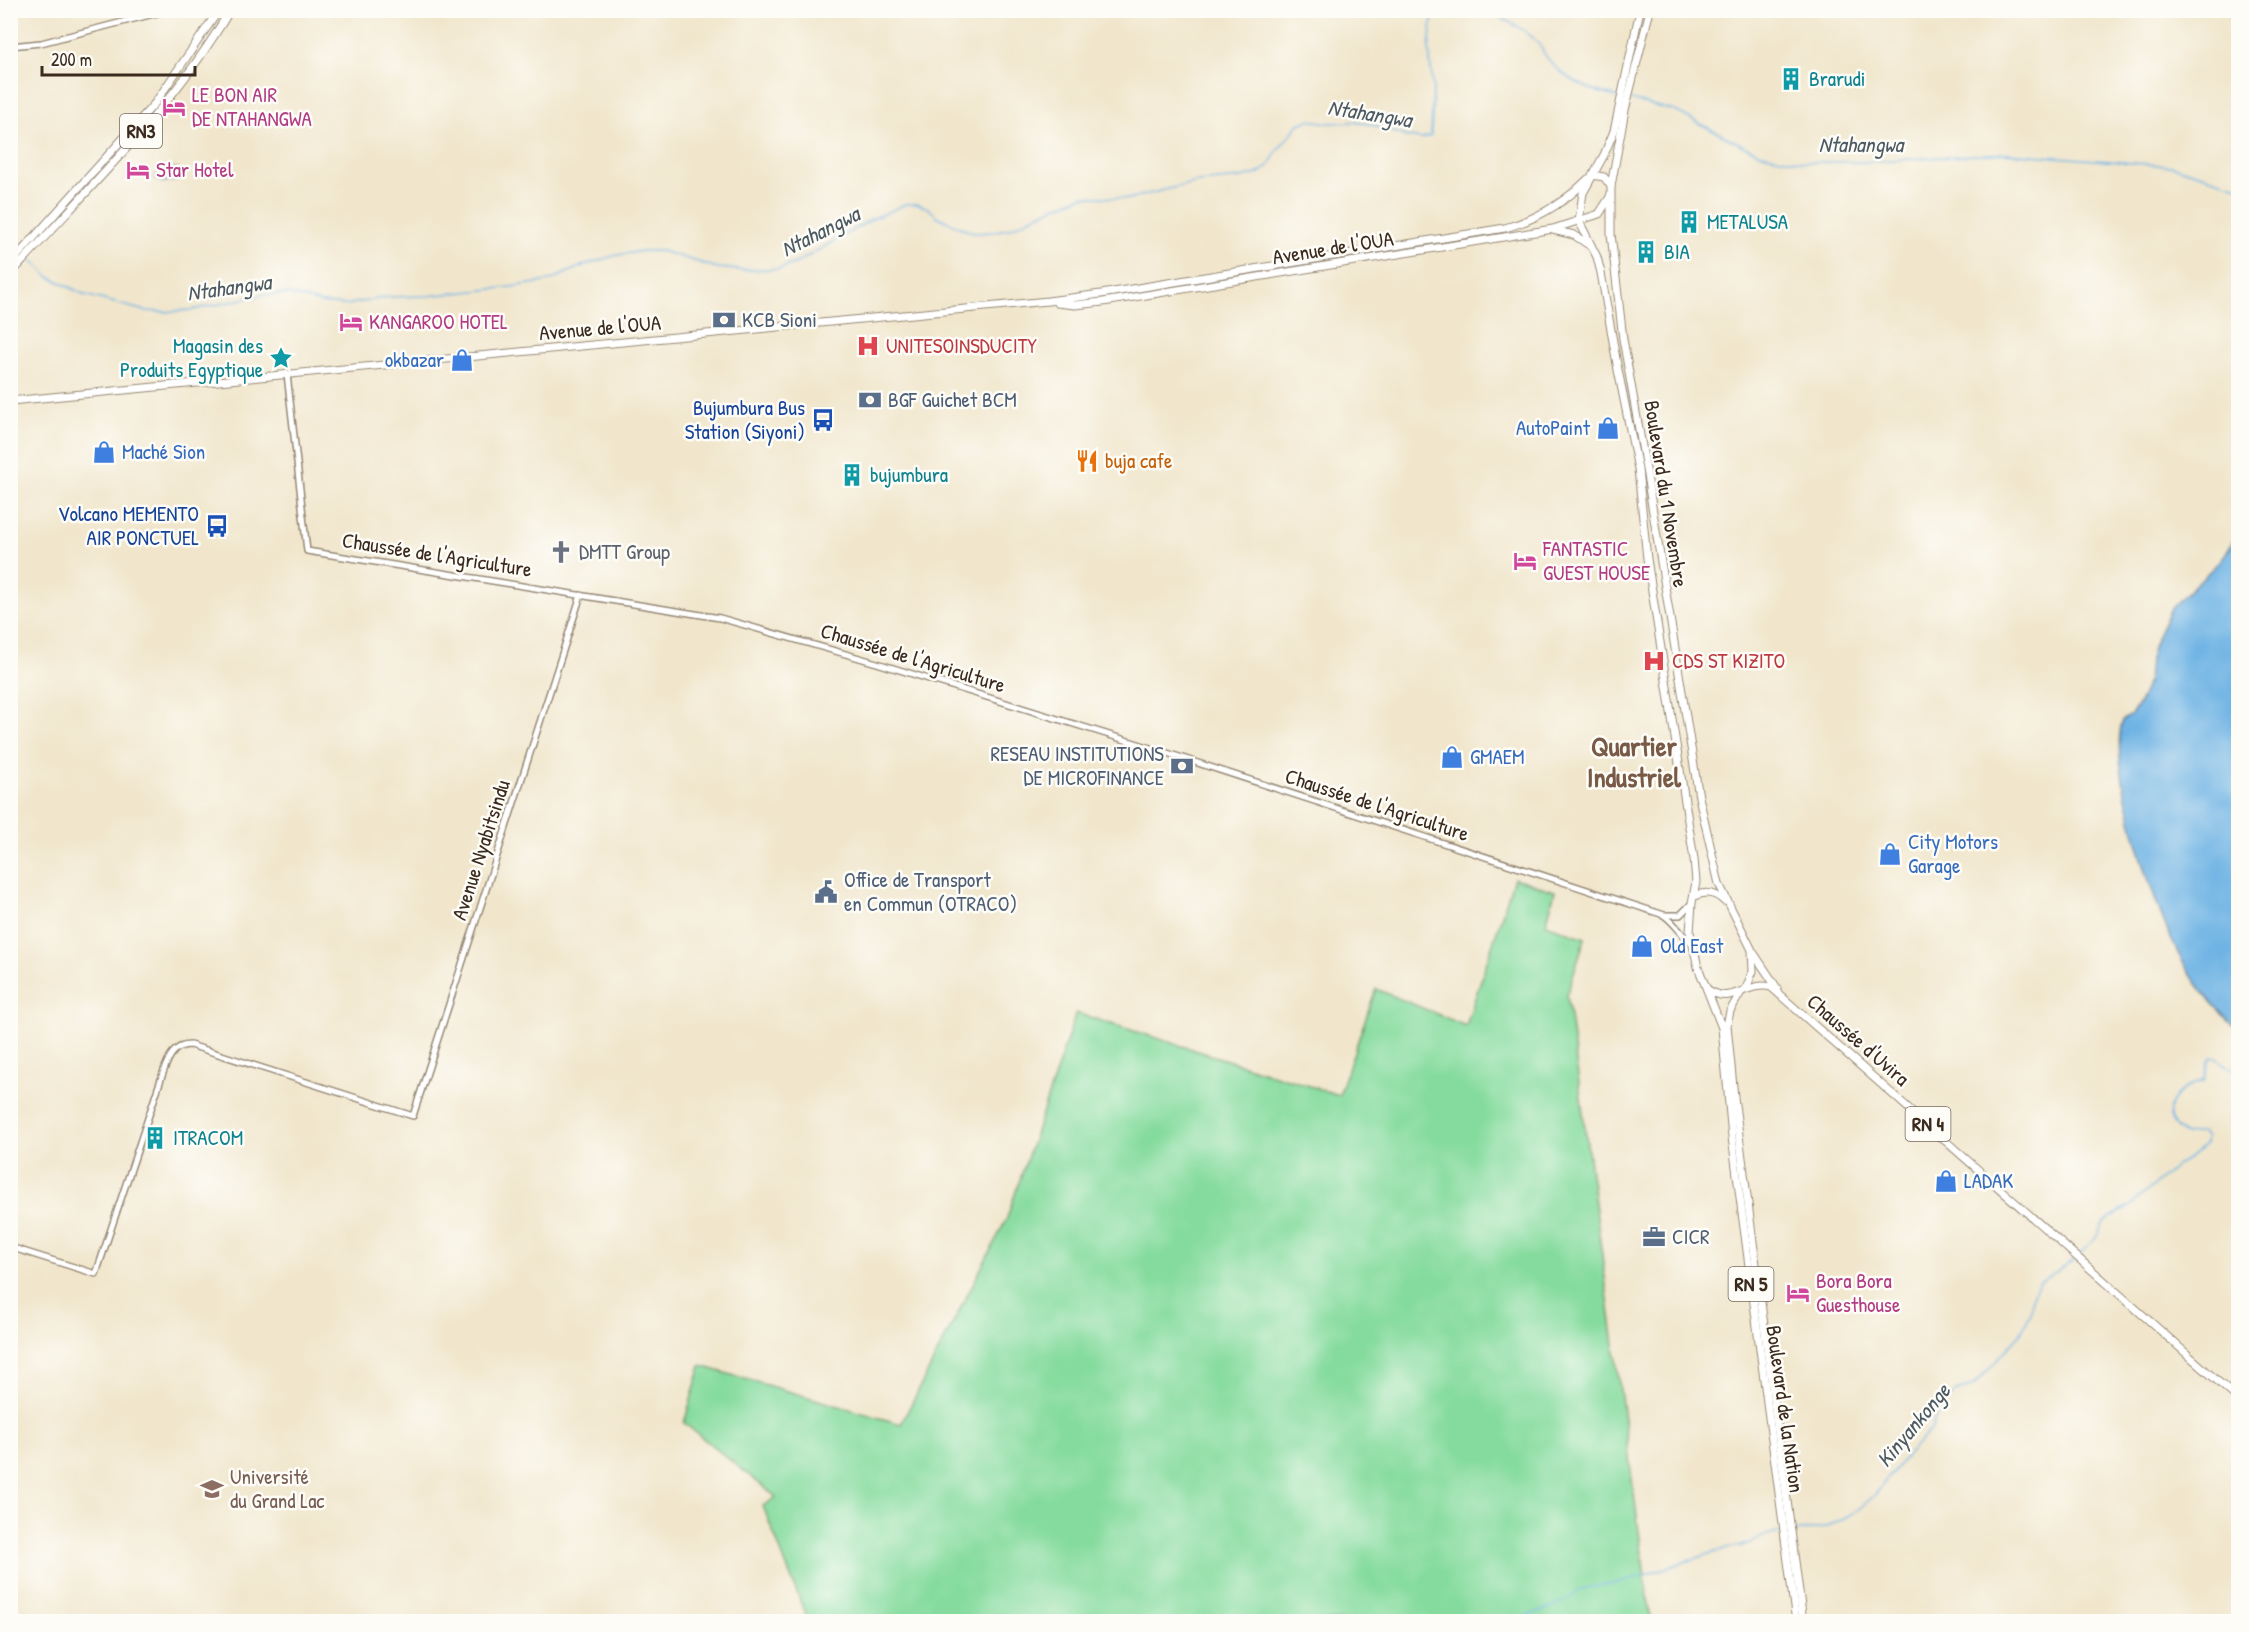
<svg xmlns="http://www.w3.org/2000/svg" width="2249" height="1632" font-family="'Patrick Hand',sans-serif">
	<style>
		.green { fill: #85db9e; stroke: #60825e; stroke-width: 1.5 }
		.water { fill: #6eb3e4; stroke: #546e81; stroke-width: 1.5 }
		.lines { fill: none; stroke-linecap: round; stroke-linejoin: round }
		.stream { stroke: #6eb3e4; stroke-width: 1.5 }
		.tertiary-casing { stroke: #968875; stroke-width: 8 }
		.primary-casing { stroke: #968875; stroke-width: 9 }
		.trunk-casing { stroke: #968875; stroke-width: 9 }
		.tertiary { stroke: #fff; stroke-width: 5 }
		.primary { stroke: #fff; stroke-width: 7 }
		.trunk { stroke: #fff; stroke-width: 7 }
		.labels { text-anchor: middle; stroke-width: 5; stroke-linejoin: round; paint-order: stroke }
		.shield { fill: #fdfcf7; stroke: #75695f; stroke-width: 1.5 }
		.shield-label { font-size: 20px; font-weight: bold; fill: #3b2a1e }
		.culture-label { font-size: 21px; fill: #0d838f; stroke: #fdfcf7; text-anchor: start }
		.hotel-label { font-size: 21px; fill: #b23c85; stroke: #fdfcf7; text-anchor: start }
		.street-label { font-size: 21px; fill: #3b2a1e; stroke: #fdfcf7 }
		.service-label { font-size: 21px; fill: #4e5e75; stroke: #fdfcf7; text-anchor: start }
		.health-label { font-size: 21px; fill: #be3a42; stroke: #fdfcf7; text-anchor: start }
		.shop-label { font-size: 21px; fill: #366cbe; stroke: #fdfcf7; text-anchor: start }
		.transit-label { font-size: 21px; fill: #164399; stroke: #fdfcf7; text-anchor: end }
		.food-label { font-size: 21px; fill: #c56008; stroke: #fdfcf7; text-anchor: start }
		.worship-label { font-size: 21px; fill: #5b616d; stroke: #fdfcf7; text-anchor: start }
		.education-label { font-size: 21px; fill: #785e54; stroke: #fdfcf7; text-anchor: start }
		.water-label { font-size: 22px; font-style: italic; fill: #4d5a63; stroke: #fdfcf7 }
		.district-label { font-size: 27px; font-weight: bold; fill: #785a46; stroke: #fdfcf7 }
	</style>
	<rect width="100%" height="100%" fill="#fdfcf7"/>
	<filter id="ink" filterUnits="userSpaceOnUse"><feTurbulence type="fractalNoise" baseFrequency=".0167" numOctaves="2"/><feDisplacementMap in="SourceGraphic" scale="12" xChannelSelector="R" yChannelSelector="G"/><feConvolveMatrix kernelMatrix="1 2 1 2 8 2 1 2 1" color-interpolation-filters="sRGB"/></filter>
	<filter id="wash" filterUnits="userSpaceOnUse"><feTurbulence type="fractalNoise" baseFrequency=".008" numOctaves="4" result="noise"/><feDisplacementMap in="SourceGraphic" scale="24" xChannelSelector="R" yChannelSelector="G"/><feGaussianBlur stdDeviation="1.35" result="paint"/><feColorMatrix in="noise" values="0 0 0 0 0 0 0 0 0 0 0 0 0 0 0 0 0 1.4 0 .05"/><feComposite in="paint" operator="in"/></filter>
	<g filter="url(#wash)">
		<rect width="100%" height="100%" fill="#f1e6cc"/>
		<path class="green" d="M1514 878 1555 891 1546 924 1585 938 1567 994 1651 1621H808L763 1506 776 1497 684 1423 701 1366 901 1424 1007 1218 1076 1013 1339 1095 1376 989 1466 1026Z"/>
		<g class="water">
			<path d="M178 168 180 180 161 182V179H156V175H160V170Z"/>
			<path d="M2238 531V1028C2217 1011 2197 986 2183 962 2158 921 2105 763 2123 720L2132 714 2142 698 2148 681 2150 659 2154 644 2171 608 2220 561 2229 549Z"/>
		</g>
		<g class="lines">
			<g class="stream">
				<path d="M1487 10C1502 20 1524 27 1535 40 1541 45 1543 53 1548 59 1567 82 1589 90 1617 97"/>
				<path d="M1631 100 1675 111 1744 146 1766 155 1804 162H1863L2007 153 2172 166 2238 186"/>
				<path d="M10 238 21 248"/>
				<path d="M30 258 48 276 85 295 145 311 164 312 192 310 262 295 289 294 321 303 346 305 388 297 427 296 511 287 549 281 582 266 613 256 642 251H661L718 268 739 270 779 269 796 263 872 219 906 204H918L928 208 938 217 966 230 979 233 991 232 1011 228 1048 210 1083 196 1128 199 1197 182 1241 178 1257 174 1268 167 1277 151 1299 124 1309 120 1329 123 1353 122 1370 124 1408 137 1422 139 1431 136 1433 88 1429 49 1433 10"/>
				<path d="M2079 1255 2096 1238 2103 1224 2110 1218 2129 1207 2176 1166 2196 1153 2205 1144 2206 1138 2202 1132 2186 1135C2163 1122 2165 1100 2187 1087 2192 1084 2199 1083 2204 1080L2208 1063 2212 1057C2223 1058 2226 1071 2238 1071"/>
				<path d="M1794 1532 1824 1528 1831 1525 1855 1512 1874 1496 1906 1456 1932 1429 1935 1417 1956 1391 1974 1386 2020 1334 2031 1313 2033 1294 2039 1283 2075 1259"/>
				<path d="M1510 1622 1563 1603 1579 1591 1591 1587 1619 1583 1728 1548 1751 1544 1762 1536 1780 1533"/>
			</g>
		</g>
	</g>
	<g filter="url(#ink)">
		<g class="lines">
			<g class="tertiary-casing">
				<g id="tertiary">
					<path d="M10 46 41 43 169 10"/>
					<path d="M287 374 307 551 720 618 877 663 1164 752 1664 915H1680L1692 903"/>
					<path d="M1665 916C1676 924 1682 936 1692 943"/>
					<path d="M10 1247 96 1274 163 1073C168 1059 173 1045 190 1045L413 1116 581 595"/>
				</g>
			</g>
			<g class="primary-casing">
				<g id="primary">
					<path d="M1640 10 1614 131 1604 155 1583 193 1579 221 1597 257 1601 273 1618 370 1638 469 1647 559 1694 859 1696 882 1692 903 1690 932 1698 967 1722 1028 1732 1137 1796 1622"/>
					<path d="M1650 10 1625 110 1611 186V234L1623 339 1646 469 1699 797 1719 884 1752 950 1753 971 1746 989"/>
					<path d="M1592 175 1604 177 1611 186"/>
					<path d="M1553 230 1574 235 1589 245"/>
					<path d="M1057 303 1075 305 1103 302 1553 229 1599 214 1610 197"/>
					<path d="M10 401 1048 301 1101 294 1505 228C1538 219 1564 203 1588 179"/>
					<path d="M1694 896C1706 891 1715 892 1724 901"/>
					<path d="M1753 952 1777 988"/>
					<path d="M1707 989C1732 1007 1745 981 1771 987L2238 1399"/>
					<path d="M1741 992 1730 1011 1727 1025 1734 1097 1803 1622"/>
				</g>
			</g>
			<g class="trunk-casing">
				<g id="trunk">
					<path d="M10 264 155 103 219 10"/>
					<path d="M10 275C86 190 172 110 230 10"/>
				</g>
			</g>
			<use href="#tertiary" class="tertiary"/>
			<use href="#primary" class="primary"/>
			<use href="#trunk" class="trunk"/>
		</g>
	</g>
	<defs>
		<g id="building-bare" transform="scale(1.8)"><path d="M-4-6H4V6H1V3H-1V6H-4ZM-2.5-4.3h1.7v1.8h-1.7ZM.8-4.3h1.7v1.8H.8ZM-2.5-1h1.7V.8h-1.7ZM.8-1h1.7V.8H.8Z" fill="#0f9aa8" stroke="#fdfcf7" stroke-width="2.5" paint-order="stroke"/></g>
		<g id="hotel-bare" transform="scale(1.8)"><path d="M-6-4.5h1.5V1H6V5H4.5V3h-9V5H-6ZM-4 0a1.8 1.8 0 1 1 3.6 0ZM.5 0V-2.5h3Q6-2.5 6 0Z" fill="#d1479c" stroke="#fdfcf7" stroke-width="2.5" paint-order="stroke"/></g>
		<g id="bank-bare" transform="scale(1.8)"><path d="M-6-4H6V4H-6ZM0-2.3a2.3 2.3 0 1 0 0 4.6a2.3 2.3 0 1 0 0-4.6Z" fill="#5c6f8a" stroke="#fdfcf7" stroke-width="2.5" paint-order="stroke"/></g>
		<g id="hospital-bare" transform="scale(1.8)"><path d="M-5-5h3v3.5h4V-5h3V5h-3V1.5h-4V5h-3Z" fill="#e0444e" stroke="#fdfcf7" stroke-width="2.5" paint-order="stroke"/></g>
		<g id="sight-bare" transform="scale(1.8)"><path d="M0-6L1.8-2.2L6-1.7L2.9 1.2L3.7 5.4L0 3.3L-3.7 5.4L-2.9 1.2L-6-1.7L-1.8-2.2Z" fill="#0f9aa8" stroke="#fdfcf7" stroke-width="2.5" paint-order="stroke"/></g>
		<g id="shop-bare" transform="scale(1.8)"><path d="M-5-2.5h2.3a2.7 3.5 0 0 1 5.4 0H5L5.5 6h-11ZM-1.5-2.5h3a1.5 2.3 0 0 0-3 0Z" fill="#3f7fe0" stroke="#fdfcf7" stroke-width="2.5" paint-order="stroke"/></g>
		<g id="bus-bare" transform="scale(1.8)"><path d="M-5-6H5V4H4V6H2V4H-2V6H-4V4H-5ZM-3.5-4V0h7V-4ZM-3.5 1.2v1.5H-2V1.2ZM2 1.2v1.5H3.5V1.2Z" fill="#1a4fb4" stroke="#fdfcf7" stroke-width="2.5" paint-order="stroke"/></g>
		<g id="restaurant-bare" transform="scale(1.8)"><path d="M-5-6h1v4h1v-4h1v4h1v-4h1v5L-1.5 .5V6h-2V.5L-5-1ZM5-6V6H3V1.5H1.5Q1.5-4 5-6Z" fill="#e8710a" stroke="#fdfcf7" stroke-width="2.5" paint-order="stroke"/></g>
		<g id="church-bare" transform="scale(1.8)"><path d="M-1.2-6h2.4v3.5h3.3v2.4h-3.3V6h-2.4V-.1h-3.3v-2.4h3.3Z" fill="#6b7280" stroke="#fdfcf7" stroke-width="2.5" paint-order="stroke"/></g>
		<g id="civic-bare" transform="scale(1.8)"><path d="M-.6-6.5H3V-4.5H.6V-3L4-1V1h2V6H-6V1h2V-1L-.6-3ZM-1.2 2.5V6h2.4V2.5Z" fill="#5c6f8a" stroke="#fdfcf7" stroke-width="2.5" paint-order="stroke"/></g>
		<g id="office-bare" transform="scale(1.8)"><path d="M-6-3h4V-5.5h4V-3h4V5H-6ZM-1-4.5V-3h2v-1.5ZM-6 0V1H6V0Z" fill="#5c6f8a" stroke="#fdfcf7" stroke-width="2.5" paint-order="stroke"/></g>
		<g id="university-bare" transform="scale(1.8)"><path d="M0-5L7-2L0 1L-7-2ZM-4 1L0 2.5L4 1V4Q0 6-4 4Z" fill="#8d6e63" stroke="#fdfcf7" stroke-width="2.5" paint-order="stroke"/></g>
	</defs>
	<g fill-rule="evenodd">
		<use href="#building-bare" x="1791" y="79"/>
		<use href="#hotel-bare" x="174" y="107"/>
		<use href="#hotel-bare" x="138" y="170"/>
		<use href="#building-bare" x="1689" y="222"/>
		<use href="#building-bare" x="1646" y="252"/>
		<use href="#bank-bare" x="724" y="320"/>
		<use href="#hotel-bare" x="351" y="322"/>
		<use href="#hospital-bare" x="868" y="346"/>
		<use href="#sight-bare" x="281" y="358"/>
		<use href="#shop-bare" x="462" y="360"/>
		<use href="#bank-bare" x="870" y="400"/>
		<use href="#bus-bare" x="823" y="420"/>
		<use href="#shop-bare" x="1608" y="428"/>
		<use href="#shop-bare" x="104" y="452"/>
		<use href="#restaurant-bare" x="1087" y="461"/>
		<use href="#building-bare" x="852" y="475"/>
		<use href="#bus-bare" x="217" y="526"/>
		<use href="#church-bare" x="561" y="552"/>
		<use href="#hotel-bare" x="1525" y="561"/>
		<use href="#hospital-bare" x="1654" y="661"/>
		<use href="#shop-bare" x="1452" y="757"/>
		<use href="#bank-bare" x="1182" y="766"/>
		<use href="#shop-bare" x="1890" y="854"/>
		<use href="#civic-bare" x="826" y="892"/>
		<use href="#shop-bare" x="1642" y="946"/>
		<use href="#building-bare" x="155" y="1138"/>
		<use href="#shop-bare" x="1946" y="1181"/>
		<use href="#office-bare" x="1654" y="1237"/>
		<use href="#hotel-bare" x="1798" y="1293"/>
		<use href="#university-bare" x="212" y="1489"/>
	</g>
	<g class="labels">
		<g class="shield">
			<rect x="120" y="114" width="42" height="34" rx="4.5"/>
			<rect x="1905.5" y="1107" width="45" height="34" rx="4.5"/>
			<rect x="1728.5" y="1267" width="45" height="34" rx="4.5"/>
		</g>
		<g class="shield-label">
			<text x="141" y="138">RN3</text>
			<text x="1928" y="1131">RN 4</text>
			<text x="1751" y="1291">RN 5</text>
		</g>
		<g class="culture-label">
			<text x="1809" y="86">Brarudi</text>
			<text x="1707" y="229">METALUSA</text>
			<text x="1664" y="259">BIA</text>
			<text x="263" y="353" text-anchor="end">Magasin des<tspan x="263" dy="24">Produits Egyptique</tspan></text>
			<text x="870" y="482">bujumbura</text>
			<text x="173" y="1145">ITRACOM</text>
		</g>
		<g class="hotel-label">
			<text x="192" y="102">LE BON AIR<tspan x="192" dy="24">DE NTAHANGWA</tspan></text>
			<text x="156" y="177">Star Hotel</text>
			<text x="369" y="329">KANGAROO HOTEL</text>
			<text x="1543" y="556">FANTASTIC<tspan x="1543" dy="24">GUEST HOUSE</tspan></text>
			<text x="1816" y="1288">Bora Bora<tspan x="1816" dy="24">Guesthouse</tspan></text>
		</g>
		<g class="street-label">
			<text transform="translate(1333 248) rotate(-9)" y="7">Avenue de l'OUA</text>
			<text transform="translate(600 328) rotate(-5)" y="7">Avenue de l'OUA</text>
			<text transform="translate(1666 494) rotate(81)" y="7">Boulevard du 1 Novembre</text>
			<text transform="translate(437 555) rotate(9)" y="7">Chaussée de l'Agriculture</text>
			<text transform="translate(913 658) rotate(17)" y="7">Chaussée de l'Agriculture</text>
			<text transform="translate(1377 805) rotate(18)" y="7">Chaussée de l'Agriculture</text>
			<text transform="translate(481 850) rotate(-72)" y="7">Avenue Nyabitsindu</text>
			<text transform="translate(1858 1040) rotate(41)" y="7">Chaussée d'Uvira</text>
			<text transform="translate(1785 1409) rotate(82)" y="7">Boulevard de la Nation</text>
		</g>
		<g class="service-label">
			<text x="742" y="327">KCB Sioni</text>
			<text x="888" y="407">BGF Guichet BCM</text>
			<text x="1164" y="761" text-anchor="end">RESEAU INSTITUTIONS<tspan x="1164" dy="24">DE MICROFINANCE</tspan></text>
			<text x="844" y="887">Office de Transport<tspan x="844" dy="24">en Commun (OTRACO)</tspan></text>
			<text x="1672" y="1244">CICR</text>
		</g>
		<g class="health-label">
			<text x="886" y="353">UNITESOINSDUCITY</text>
			<text x="1672" y="668">CDS ST KIZITO</text>
		</g>
		<g class="shop-label">
			<text x="444" y="367" text-anchor="end">okbazar</text>
			<text x="1590" y="435" text-anchor="end">AutoPaint</text>
			<text x="122" y="459">Maché Sion</text>
			<text x="1470" y="764">GMAEM</text>
			<text x="1908" y="849">City Motors<tspan x="1908" dy="24">Garage</tspan></text>
			<text x="1660" y="953">Old East</text>
			<text x="1964" y="1188">LADAK</text>
		</g>
		<g class="transit-label">
			<text x="805" y="415">Bujumbura Bus<tspan x="805" dy="24">Station (Siyoni)</tspan></text>
			<text x="199" y="521">Volcano MEMENTO<tspan x="199" dy="24">AIR PONCTUEL</tspan></text>
		</g>
		<g class="food-label">
			<text x="1105" y="468">buja cafe</text>
		</g>
		<g class="worship-label">
			<text x="579" y="559">DMTT Group</text>
		</g>
		<g class="education-label">
			<text x="230" y="1484">Université<tspan x="230" dy="24">du Grand Lac</tspan></text>
		</g>
		<g class="water-label">
			<text transform="translate(1370 113) rotate(9)" y="8">Ntahangwa</text>
			<text x="1861" y="152">Ntahangwa</text>
			<text transform="translate(820 231) rotate(-27)" y="8">Ntahangwa</text>
			<text transform="translate(229 287) rotate(-8)" y="8">Ntahangwa</text>
			<text transform="translate(1913 1425) rotate(-50)" y="8">Kinyankonge</text>
		</g>
		<g class="district-label">
			<text x="1634" y="756">Quartier<tspan x="1634" dy="31">Industriel</tspan></text>
		</g>
	</g>
	<rect width="2249" height="1632" fill="none" stroke="#fdfcf7" stroke-width="36"/>
	<path d="M42 66v9h153v-9" fill="none" stroke="#3b2a1e" stroke-width="3"/>
	<text x="51" y="66" font-size="18" fill="#3b2a1e" stroke="#fdfcf7" stroke-width="4.5" paint-order="stroke">200 m</text>
</svg>
